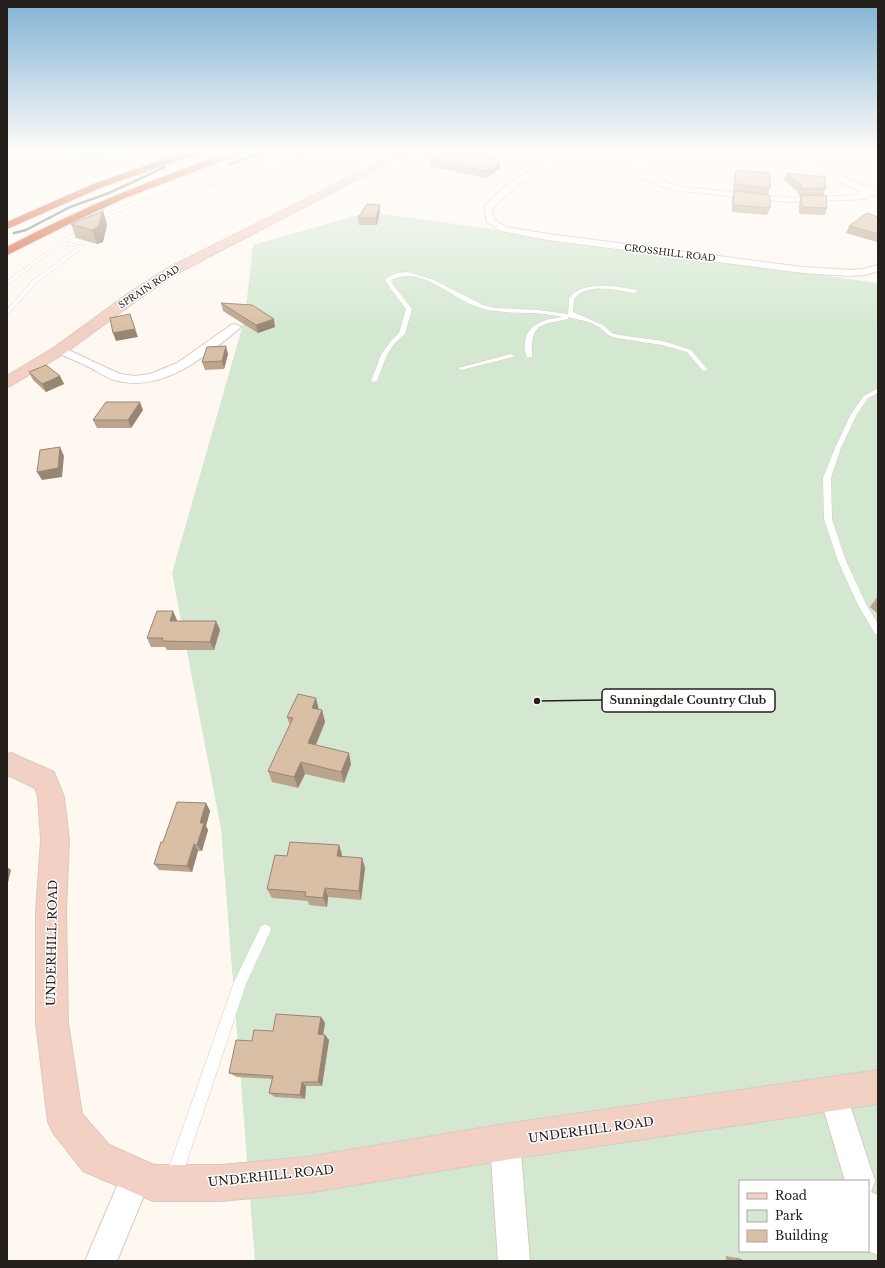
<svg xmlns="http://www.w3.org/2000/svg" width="885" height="1268" font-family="'Libre Baskerville',serif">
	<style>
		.green { fill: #d4e8d1; fill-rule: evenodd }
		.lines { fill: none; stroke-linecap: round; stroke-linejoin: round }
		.stream { stroke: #698389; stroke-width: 2.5 }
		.lane-casing { stroke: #d7cbc0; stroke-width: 1 }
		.street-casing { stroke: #d7cbc0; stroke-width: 2 }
		.secondary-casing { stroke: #d7cbc0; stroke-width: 2 }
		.highway-casing { stroke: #d8d7d6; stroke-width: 2 }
		.lane { fill: #fff; fill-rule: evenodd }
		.street { fill: #fff; fill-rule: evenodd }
		.secondary { fill: #f2d0c4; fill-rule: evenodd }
		.highway { fill: #d5613c; fill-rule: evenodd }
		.wall { fill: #bba48e }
		.shaded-wall { fill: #988674 }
		.building { fill: #d9bfa5; stroke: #988674 }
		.labels { text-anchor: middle; stroke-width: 3; stroke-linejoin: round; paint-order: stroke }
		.far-street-label { font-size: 9px; fill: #25201c; stroke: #fff }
		.near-street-label { font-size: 12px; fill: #25201c; stroke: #fff }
		.leader { fill: none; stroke: #25201c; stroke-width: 1.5 }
		.callout-dot { fill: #25201c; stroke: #fff; stroke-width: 1.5 }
		.callout { fill: #fff; stroke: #25201c; stroke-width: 1.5 }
		.callout-label { font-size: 11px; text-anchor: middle; font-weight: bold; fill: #25201c }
	</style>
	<rect width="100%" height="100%" fill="#fff8f1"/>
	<g class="green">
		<path d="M71 152H132L104 160 80 161 71 155Z"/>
		<path d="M369 212 878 283V1261H255L221 829 172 573 245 317 253 245ZM740 1181H868V1251H740Z"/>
	</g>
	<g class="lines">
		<g class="stream">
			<path d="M230 164 265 152"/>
			<path d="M14 233 26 230 70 207 109 193 165 167"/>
		</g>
		<g class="lane-casing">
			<g id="lane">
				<path d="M310 152H316L238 180 148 199 111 215 65 242 84 246 36 283 7 315V310L32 281 78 247 62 244 7 285V281L72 234 108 213 126 205 162 193 210 185 235 179Z"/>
				<path d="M408 272 434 280 483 305 495 308 537 310 568 314 569 299C580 280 618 286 636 290L637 291 634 293C617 290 586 282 574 299L573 312 603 325 612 333 619 335 663 341 691 350 708 370 703 371 687 352 662 345 616 338 608 335 599 327 589 322 568 317V319C538 325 531 324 532 357L527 358C518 330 538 319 563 317 552 315 541 313 529 313 513 312 497 313 481 308 452 300 422 264 391 280L394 286 412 309 405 334 394 344 387 355 377 381 372 382 371 381 381 355 390 342 399 333 406 309 390 288 385 279 396 273Z"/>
				<path d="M511 354 514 356 513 357 461 370 458 368Z"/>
				<path d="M878 388V393L868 398 857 414 841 448 831 478 832 519 846 561 866 604 878 624V635L875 634 858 605 838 561 824 519 823 478 835 448 851 414 864 396Z"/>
				<path d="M265 924 269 926 271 930 246 984 182 1176 179 1181 174 1184 169 1181 166 1176 234 982 261 926Z"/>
			</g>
		</g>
		<g class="street-casing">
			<g id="street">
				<path d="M567 152H577L531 177 509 193 492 208 494 219 506 227 548 234 803 267 849 270 864 269 878 265V271L865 275 849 276 803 273 548 240 501 231 487 222 484 207C502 184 540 164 567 152Z"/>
				<path d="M625 152H633L647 173 668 183 682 187 788 198 859 195 860 191 825 176 787 152H796L831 172 878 192V196H875L867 194 868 197 864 199 788 202 682 191 662 187 641 177Z"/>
				<path d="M235 324 241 327 239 329C204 357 162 394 114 380 104 377 96 370 87 366 77 361 66 357 56 352L54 350 56 348H64L120 374 135 376 150 374 177 363 231 325Z"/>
				<path d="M833 1080 843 1084 875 1181 871 1192 878 1195V1255L868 1251V1181H845L819 1094 823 1084Z"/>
				<path d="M505 1127 515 1132 520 1142 530 1261H498L490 1142 495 1132Z"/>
				<path d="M137 1161 148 1165 152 1176 117 1261H85L126 1165Z"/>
			</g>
		</g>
		<g class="secondary-casing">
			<g id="secondary">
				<path d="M399 152H410L174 275 136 301 65 353 12 385 7 387V376L55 347 126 295 166 269Z"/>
				<path d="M11 753 54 772 64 797 69 840 66 911 68 1023 82 1114 109 1145 154 1165H221L307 1157 505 1124 878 1070V1104L505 1160 307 1193 221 1201H153L83 1171 54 1134 48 1122 36 1023V911L41 840 38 797 35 788 10 776H7V754Z"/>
			</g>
		</g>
		<g class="highway-casing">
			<g id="highway">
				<path d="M185 152H198L197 154 102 187 7 229V222L96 183Z"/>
				<path d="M232 152H245L125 198 67 225 7 255V247C79 209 154 178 232 152Z"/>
			</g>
		</g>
		<use href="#lane" class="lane"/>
		<use href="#street" class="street"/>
		<use href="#secondary" class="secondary"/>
		<use href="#highway" class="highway"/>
	</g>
	<g class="wall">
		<path d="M429 160 500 163V169L486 178 429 166Z"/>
		<path d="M736 170 770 188 768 194 770 208 767 215 732 212V198L734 191H733L734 177Z"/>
		<path d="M786 173 826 188 823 195 799 196 798 192 784 180Z"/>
		<path d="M801 196 827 208 825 215 799 214V203Z"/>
		<path d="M380 205V211L377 225H359L358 218Z"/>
		<path d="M103 211 107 225 103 242 97 244 76 238 71 224Z"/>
		<path d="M878 217V242H877L846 233 849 226Z"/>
		<path d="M221 303 275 327 258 333 223 311Z"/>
		<path d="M228 354 224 369 205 370 202 362Z"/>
		<path d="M29 372 60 376 64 384 46 392 33 380Z"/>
		<path d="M143 410 131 428H97L93 420Z"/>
		<path d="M878 596V614L870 607Z"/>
		<path d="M177 620V621H216L220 630 214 650H167L165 647H151L147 638Z"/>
		<path d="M319 710H322L325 722 316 745 351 764 344 783 305 774 298 788 272 782 268 771 290 725 287 717Z"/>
		<path d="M206 803 210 811 206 826 208 830 202 851H198L192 872 159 870 154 864 163 842Z"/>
		<path d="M339 845 342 855 341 857 362 858 365 868 361 900 328 897 327 907 309 905 308 901 272 898 267 889 287 856Z"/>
		<path d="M321 1017 325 1023 323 1035H325L329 1040 322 1086H306L305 1099 275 1097 269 1093 272 1079 237 1077 229 1073 252 1041 273 1031Z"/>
		<path d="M726 1256 737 1258 744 1261H726Z"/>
	</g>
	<g class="shaded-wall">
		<path d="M500 163V169L486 178V171Z"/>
		<path d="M380 205V211L377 225 376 218Z"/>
		<path d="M103 211 107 225 103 242 97 244 92 230Z"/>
		<path d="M130 314 138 337 116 341 113 333Z"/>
		<path d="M274 319 275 327 258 333 256 325Z"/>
		<path d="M226 346 228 354 224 369 222 361Z"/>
		<path d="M60 376 64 384 46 392 42 384Z"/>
		<path d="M140 402 143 410 131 428 128 420Z"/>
		<path d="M60 447 64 456 62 477 42 480 37 472Z"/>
		<path d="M173 611 177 620 174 630 170 621Z"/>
		<path d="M216 621 220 630 214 650 210 642Z"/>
		<path d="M316 698 319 710 312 708Z"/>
		<path d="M322 710 325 722 312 754 308 743Z"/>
		<path d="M349 753 351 764 344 783 341 772Z"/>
		<path d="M301 762 305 774 298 788 294 777Z"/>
		<path d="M206 803 210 811 206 826 208 830 202 851 197 845 200 823Z"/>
		<path d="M194 844 198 851 192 872 187 866Z"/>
		<path d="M339 845 342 855 340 866 337 856Z"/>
		<path d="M362 858 365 868 361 900 359 891Z"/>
		<path d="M7 867 11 870 7 887Z"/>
		<path d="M325 888 328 897 327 907 323 898Z"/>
		<path d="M321 1017 325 1023 322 1040 318 1034Z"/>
		<path d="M325 1035 329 1040 322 1086 318 1082Z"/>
		<path d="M302 1082 306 1086 305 1099 300 1095Z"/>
	</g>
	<g class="building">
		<path d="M444 152H489L500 163 486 171 429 160Z"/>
		<path d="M736 170 770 173V188L735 184Z"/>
		<path d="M786 173 825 177 826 188 801 189V185Z"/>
		<path d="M734 191 770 195V208L734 205Z"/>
		<path d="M826 195 827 208 802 207 801 196Z"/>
		<path d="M367 204 380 205 376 218H358Z"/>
		<path d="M103 211 98 227 92 230 71 224Z"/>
		<path d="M867 213 878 217V234L849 226Z"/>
		<path d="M221 303 252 305 274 319 256 325Z"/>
		<path d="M130 314 135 329 113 333 110 318Z"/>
		<path d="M226 346 222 361 202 362 207 347Z"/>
		<path d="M46 365 60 376 42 384 29 372Z"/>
		<path d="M106 402H140L128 420H93Z"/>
		<path d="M60 447 58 468 37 472 40 450Z"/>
		<path d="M157 611H173L170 621H216L210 642 162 641 163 638H147Z"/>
		<path d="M298 694 316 698 312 708 322 710 308 743 349 753 341 772 301 762 294 777 268 771 293 718 287 717Z"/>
		<path d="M177 802 206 803 200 823H204L197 845 194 844 187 866 154 864 161 842H163Z"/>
		<path d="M290 842 339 845 337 856 362 858 359 891 325 888 323 898 305 896 306 892 267 889 275 855 287 856Z"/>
		<path d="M276 1014 321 1017 318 1034 325 1035 318 1082H302L300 1095 269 1093 273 1076 229 1073 236 1040 252 1041 254 1030 273 1031Z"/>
		<path d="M737 1258 744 1261H737Z"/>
	</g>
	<linearGradient id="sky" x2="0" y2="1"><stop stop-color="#81b2d5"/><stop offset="0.46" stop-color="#fffcf9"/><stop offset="1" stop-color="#fffcf9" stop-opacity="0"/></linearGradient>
	<rect width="885" height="330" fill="url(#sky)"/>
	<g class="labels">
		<g class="far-street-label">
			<text transform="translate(670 253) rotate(7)" y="3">CROSSHILL ROAD</text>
			<text transform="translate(149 287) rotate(-33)" y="3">SPRAIN ROAD</text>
		</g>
		<g class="near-street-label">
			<text transform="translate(52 943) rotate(-89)" y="4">UNDERHILL ROAD</text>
			<text transform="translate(591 1130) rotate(-8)" y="4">UNDERHILL ROAD</text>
			<text transform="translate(271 1176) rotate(-6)" y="4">UNDERHILL ROAD</text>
		</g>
	</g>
	<path class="leader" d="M537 701L602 700"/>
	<circle class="callout-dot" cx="537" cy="701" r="4"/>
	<rect class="callout" x="602" y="689" width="173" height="23" rx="4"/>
	<g class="callout-label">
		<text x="688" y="704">Sunningdale Country Club</text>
	</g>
	<rect width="885" height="1268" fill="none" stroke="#25201c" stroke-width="16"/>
	<rect x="739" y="1180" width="130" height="72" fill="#ffffff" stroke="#a8a6a4"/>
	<rect x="747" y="1193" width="20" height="6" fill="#f2d0c4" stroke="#a8a6a4"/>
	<text x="775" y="1200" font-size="12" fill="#25201c">Road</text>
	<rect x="747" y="1210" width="20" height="12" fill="#d4e8d1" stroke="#a8a6a4"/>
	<text x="775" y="1220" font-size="12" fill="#25201c">Park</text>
	<rect x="747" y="1230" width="20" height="12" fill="#d9bfa5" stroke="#a8a6a4"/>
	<text x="775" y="1240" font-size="12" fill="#25201c">Building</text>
</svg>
